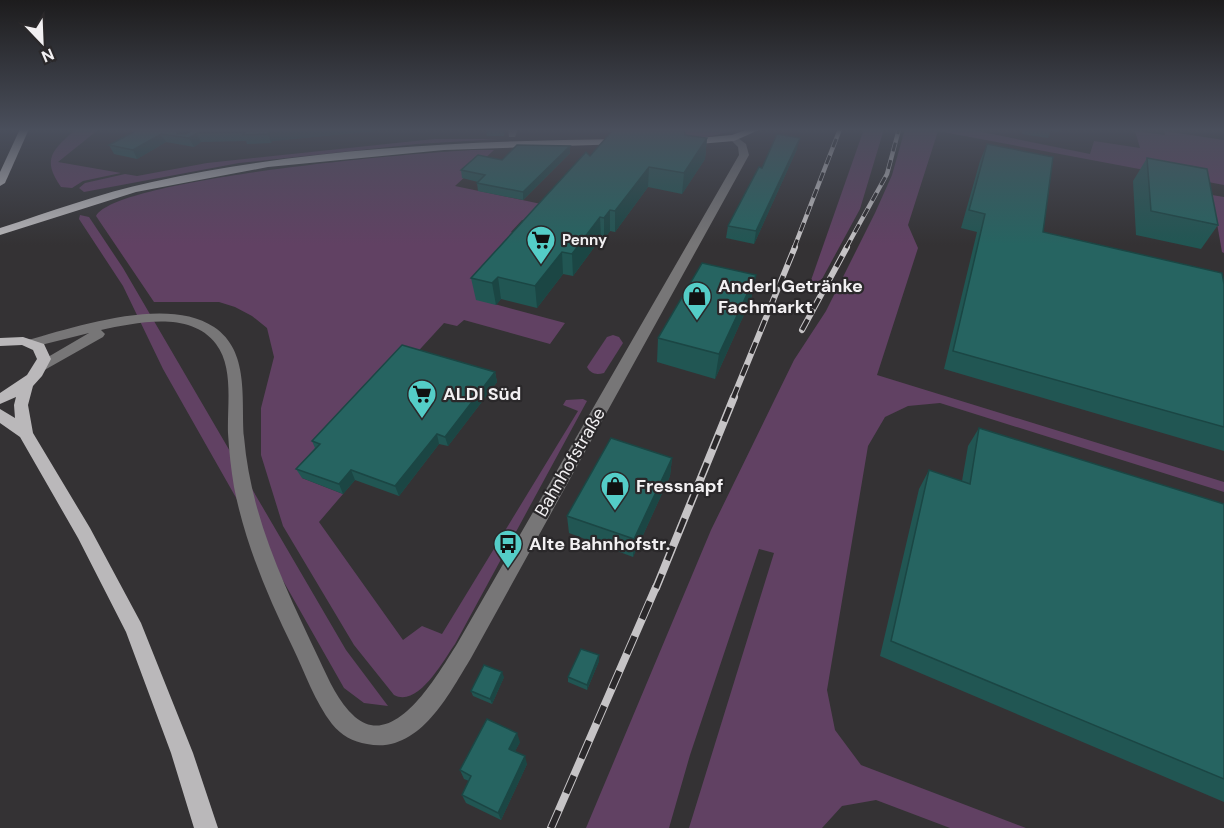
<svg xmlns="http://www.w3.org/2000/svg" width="1224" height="828" font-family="'DM Sans',sans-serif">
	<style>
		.green { fill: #614163 }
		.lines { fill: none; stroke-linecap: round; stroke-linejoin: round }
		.minor { fill: #777677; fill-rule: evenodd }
		.major { fill: #bab8ba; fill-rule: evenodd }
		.rail-far3-casing { stroke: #c6c4c6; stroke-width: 4.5 }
		.rail-far2-casing { stroke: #c6c4c6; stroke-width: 6 }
		.rail-far1-casing { stroke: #c6c4c6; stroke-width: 8 }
		.rail-casing { stroke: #c6c4c6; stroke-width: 8 }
		.rail-far3 { stroke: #2a282a; stroke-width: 3; stroke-dasharray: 9; stroke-linecap: butt }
		.rail-far2 { stroke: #2a282a; stroke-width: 4; stroke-dasharray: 12; stroke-linecap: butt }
		.rail-far1 { stroke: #2a282a; stroke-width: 5; stroke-dasharray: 15; stroke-linecap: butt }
		.rail { stroke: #2a282a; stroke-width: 6; stroke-dasharray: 19; stroke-linecap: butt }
		.wall { fill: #215653 }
		.shaded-wall { fill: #1b4644 }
		.building { fill: #266461; stroke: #1b4644; stroke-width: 1.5 }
		.labels { text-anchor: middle; stroke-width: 4.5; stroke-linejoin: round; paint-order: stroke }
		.far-poi-label { font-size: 15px; font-weight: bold; fill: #f2f0f2; stroke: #2a282a; text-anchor: start }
		.poi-label { font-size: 18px; font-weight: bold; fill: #f2f0f2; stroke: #2a282a; text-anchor: start }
		.street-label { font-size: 18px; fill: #f2f0f2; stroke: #2a282a }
	</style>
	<rect width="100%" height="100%" fill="#343234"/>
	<g class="green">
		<path d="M76 129H99L58 162 121 173 83 181 72 188 61 187C41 158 53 150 76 129Z"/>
		<path d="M688 129H741L703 138 654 133Z"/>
		<path d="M864 129H884L860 209 822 279 809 286Z"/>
		<path d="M905 129H967L1090 154 1094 141 1140 148 1135 131 1165 135 1164 131 1224 140V185L938 131 908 225 918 248 877 375 1224 482V492L940 403 908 406 885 417 868 446 827 690 835 730 861 765 1026 828H950L876 800 842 806 822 828H689L774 553 759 549 690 755 669 828H586L711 530 794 360 826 311 875 213 892 175Z"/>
		<path d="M434 139H499L417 144 239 163 84 192 79 188 85 183 125 174 137 176 207 163Z"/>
		<path d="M475 150H494L455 186 546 205 531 222 522 220 511 232 530 237 476 299 565 323 550 344 464 320 457 326 444 323 302 478 343 494 319 522 403 640 422 626 442 634 578 411 563 405 566 400 583 399 587 401 455 644C443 661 418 708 394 695L354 645 283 526 261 455V408L274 357 267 328 252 316 235 307 219 302H154L96 216C116 178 423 152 475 150Z"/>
		<path d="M1212 195 1224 197V253L1222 252Z"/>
		<path d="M80 215 89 217 123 268 346 650 388 706 364 703 344 688 163 369 123 286 79 219Z"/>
		<path d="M613 335 619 337 623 343 604 373C596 375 591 374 587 367L607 337Z"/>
	</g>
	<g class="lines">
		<g class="minor">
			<path d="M508 129H518L515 137H509Z"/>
			<path d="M734 135 746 144 749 155 471 658C449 694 419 755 367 744 353 742 341 735 332 724 315 702 305 673 293 648 268 597 245 543 234 487 231 469 229 451 228 433 227 405 234 368 216 344 190 310 136 323 101 330L105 334 103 337 41 372 34 367 36 364 89 333 33 347 26 343 28 340C78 326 168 296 214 327 250 351 241 400 244 437 251 518 285 587 319 659 329 680 338 702 355 717 396 752 440 670 457 644L739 155 738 147 729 138Z"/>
		</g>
		<g class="major">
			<path d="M20 129H29L5 183 0 186V172Z"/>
			<path d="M748 129H761L734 141 687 145 682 142 687 139 732 135Z"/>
			<path d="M621 139 626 142 624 144 444 150 268 167 136 192 0 235V228C50 212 100 193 152 182 306 148 464 141 621 139Z"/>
			<path d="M23 337 44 344 51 359 42 376 33 386 28 405 33 433 90 528 141 623 193 753 218 828H194L171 753 126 632 78 538 20 437 0 423V409L15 418 14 405 16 397 0 404V393L27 375 37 359 33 350 22 345 0 346V338Z"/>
		</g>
		<g class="rail-far3-casing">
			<g id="rail-far3">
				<path d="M794 248 840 129"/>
				<path d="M846 248 887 174 899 129"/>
			</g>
		</g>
		<g class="rail-far2-casing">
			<g id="rail-far2">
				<path d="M802 330 847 247"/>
				<path d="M733 398 795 247"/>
			</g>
		</g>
		<g class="rail-far1-casing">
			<path id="rail-far1" d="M656 588 734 397"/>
		</g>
		<g class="rail-casing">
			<path id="rail" d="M551 828 656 587"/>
		</g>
		<use href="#rail-far3" class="rail-far3"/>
		<use href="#rail-far2" class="rail-far2"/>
		<use href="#rail-far1" class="rail-far1"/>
		<use href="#rail" class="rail"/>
	</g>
	<g class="wall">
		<path d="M139 129 186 134 193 129 375 131 272 141 271 143 247 144 246 141 201 142 194 147 166 142 137 159 114 154 109 145Z"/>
		<path d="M465 129H505L504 136H487L486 129Z"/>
		<path d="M647 129H684L685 135 707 138 705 159 682 194 648 187 615 232 610 231 604 239 601 238 573 276 563 274 537 308 501 299 496 305 476 300 471 278 590 156 648 130Z"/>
		<path d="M1022 129H1060L1058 132 1051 131 1048 138 1022 134Z"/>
		<path d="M987 144 1043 232 1224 284V451L944 369 977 232 961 228 980 161Z"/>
		<path d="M570 146V153L523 200 478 191 477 183 478 182 462 178 461 170 502 160Z"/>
		<path d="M797 149 754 244 726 238 728 226 762 168Z"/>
		<path d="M1147 158 1218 225 1201 249 1136 235 1133 181Z"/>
		<path d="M756 275 751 299 715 379 657 362 658 338Z"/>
		<path d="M495 372 497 382 448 446 439 444 399 496 355 480 343 494 302 478 296 469 315 448 312 441Z"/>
		<path d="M979 428 1224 504V802L880 656 919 489 929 470 962 481 968 446Z"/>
		<path d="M672 458 670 476 633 557 569 533 567 516Z"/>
		<path d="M599 661 587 690 568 682V677Z"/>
		<path d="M504 677 492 704 473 696 471 691Z"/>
		<path d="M520 742 515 751 527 764 501 820 466 803 462 795 469 781 464 779 460 770Z"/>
	</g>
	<g class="shaded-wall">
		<path d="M177 129H191L182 135 177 134Z"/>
		<path d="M300 129H375V131L272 141 271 143 268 134 269 132Z"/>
		<path d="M197 133 201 142 194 147 189 138Z"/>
		<path d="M161 134 166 142 137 159 133 150Z"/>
		<path d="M707 138 705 159 682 194 684 173Z"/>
		<path d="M800 138 797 149 754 244 756 231Z"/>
		<path d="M570 146V153L523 200V192Z"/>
		<path d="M649 167 648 187 615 232V211Z"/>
		<path d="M610 210V231L604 239V218Z"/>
		<path d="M600 217 601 238 573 276 572 254Z"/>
		<path d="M562 252 563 274 537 308 535 286Z"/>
		<path d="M756 275 751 299 715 379 719 354Z"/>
		<path d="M498 277 501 299 496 305 492 283Z"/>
		<path d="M495 372 497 382 448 446 445 437Z"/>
		<path d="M437 434 439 444 399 496 395 486Z"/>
		<path d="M672 458 670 476 633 557 634 539Z"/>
		<path d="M351 470 355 480 343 494 339 484Z"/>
		<path d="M599 655V661L587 690V685Z"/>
		<path d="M502 672 504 677 492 704 490 699Z"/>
		<path d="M517 733 520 742 512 757 509 749Z"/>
		<path d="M525 756 527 764 501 820 498 813Z"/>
	</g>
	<g class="building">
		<path d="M139 129H177V134H186L193 129H300L269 132 268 134 243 135 245 132 197 133 189 138 161 134 133 150 109 145Z"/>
		<path d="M651 129H684L685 135 707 138 684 173 649 167 615 211 610 210 604 218 600 217 572 254 562 252 535 286 498 277 492 283 471 278 586 152 590 156 613 130H652Z"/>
		<path d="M777 134 800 138 756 231 728 226 759 167 762 168Z"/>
		<path d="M987 144 1053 157 1043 232 1222 273 1224 284V427L953 351 985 214 969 210Z"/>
		<path d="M517 145 570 146 523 192 477 183 485 175 461 170 478 155 502 160Z"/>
		<path d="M1147 158 1207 169 1218 225 1151 211Z"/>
		<path d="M702 263 756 275 719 354 658 338Z"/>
		<path d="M402 345 495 372 445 437 437 434 395 486 351 470 339 484 296 469 320 444 312 441Z"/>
		<path d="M979 428 1224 504V779L891 641 929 470 970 484Z"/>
		<path d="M611 438 672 458 634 539 567 516Z"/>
		<path d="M581 649 599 655 587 685 568 677Z"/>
		<path d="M484 665 502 672 490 699 471 691Z"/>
		<path d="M487 719 517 733 509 749 525 756 498 813 462 795 471 776 460 770Z"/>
	</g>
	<linearGradient id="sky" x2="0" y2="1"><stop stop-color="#1d1c1d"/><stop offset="0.53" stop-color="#4a4f5c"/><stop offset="1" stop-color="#4a4f5c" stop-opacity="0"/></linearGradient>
	<rect width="1224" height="245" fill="url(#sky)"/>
	<defs>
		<g id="supermarket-pin" transform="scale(1.5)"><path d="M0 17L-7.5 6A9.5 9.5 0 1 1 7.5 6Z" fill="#54cdc7" stroke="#2a282a"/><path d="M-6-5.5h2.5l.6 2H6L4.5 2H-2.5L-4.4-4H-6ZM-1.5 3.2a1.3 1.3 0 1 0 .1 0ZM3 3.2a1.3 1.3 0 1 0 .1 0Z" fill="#111"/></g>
		<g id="shop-pin" transform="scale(1.5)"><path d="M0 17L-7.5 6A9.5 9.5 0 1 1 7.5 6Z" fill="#54cdc7" stroke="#2a282a"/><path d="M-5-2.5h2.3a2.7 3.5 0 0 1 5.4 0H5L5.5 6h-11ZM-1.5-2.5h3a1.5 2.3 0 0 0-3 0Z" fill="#111"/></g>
		<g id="bus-pin" transform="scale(1.5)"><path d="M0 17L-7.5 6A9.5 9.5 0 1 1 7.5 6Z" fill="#54cdc7" stroke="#2a282a"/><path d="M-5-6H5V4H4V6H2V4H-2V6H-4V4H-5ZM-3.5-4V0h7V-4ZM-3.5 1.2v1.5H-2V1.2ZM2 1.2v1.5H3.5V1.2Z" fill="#111"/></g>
	</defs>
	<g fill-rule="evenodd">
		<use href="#supermarket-pin" x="541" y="240"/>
		<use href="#shop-pin" x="697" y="296"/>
		<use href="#supermarket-pin" x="422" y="394"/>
		<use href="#shop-pin" x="615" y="486"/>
		<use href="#bus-pin" x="508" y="544"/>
	</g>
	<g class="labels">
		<g class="far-poi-label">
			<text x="562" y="245">Penny</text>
		</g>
		<g class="poi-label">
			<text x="718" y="292">Anderl Getränke<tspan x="718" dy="21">Fachmarkt</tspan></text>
			<text x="443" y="400">ALDI Süd</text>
			<text x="636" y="492">Fressnapf</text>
			<text x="529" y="550">Alte Bahnhofstr.</text>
		</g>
		<g class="street-label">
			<text transform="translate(570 462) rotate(-60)" y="6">Bahnhofstraße</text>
		</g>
	</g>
	<g transform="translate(42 42) rotate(157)" stroke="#2a282a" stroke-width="4.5" paint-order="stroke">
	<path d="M0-4.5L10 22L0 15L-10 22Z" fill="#f2f0f2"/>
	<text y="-9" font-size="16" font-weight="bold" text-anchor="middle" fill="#f2f0f2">N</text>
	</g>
</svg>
